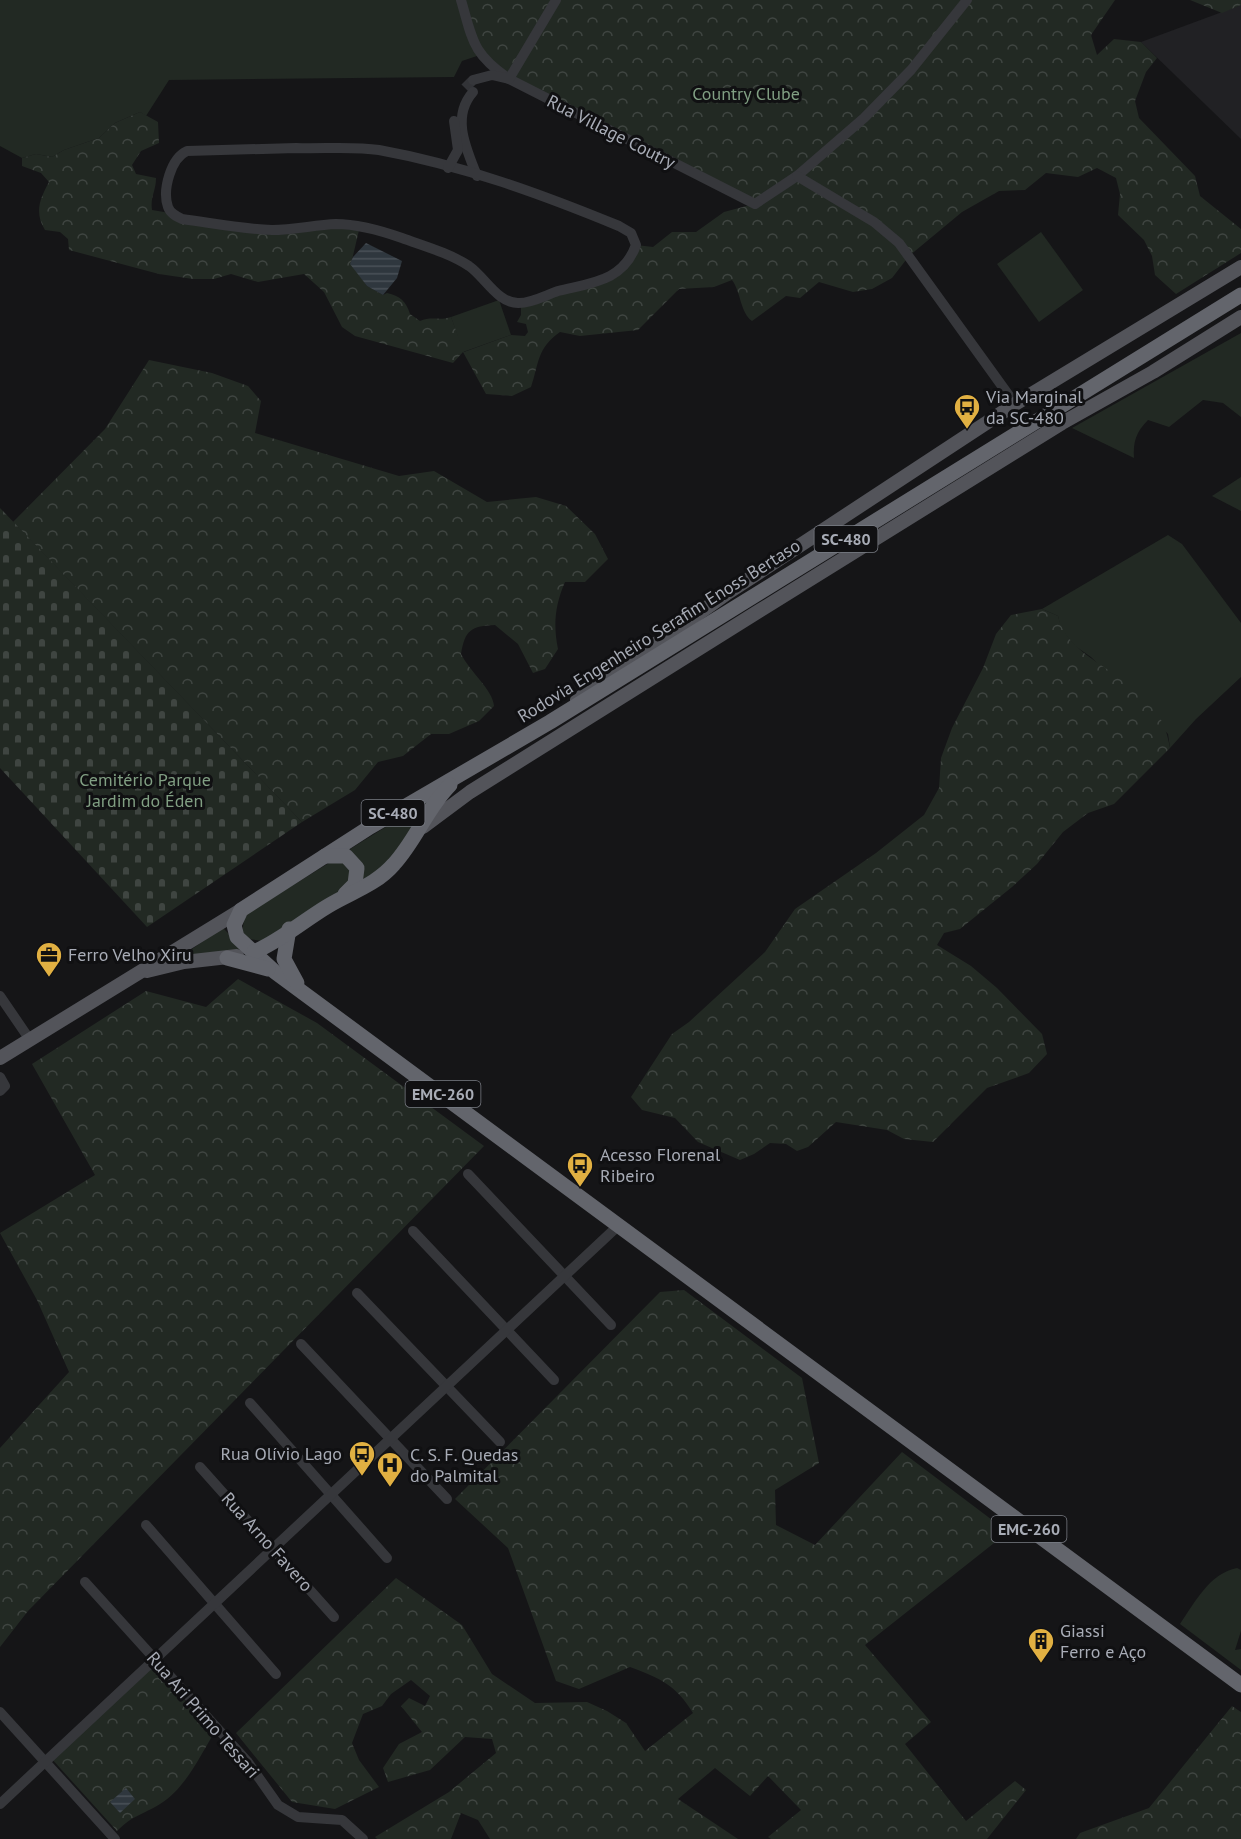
<svg xmlns="http://www.w3.org/2000/svg" width="1241" height="1839" font-family="'PT Sans',sans-serif">
	<style>
		.built { fill: #212124 }
		.grass { fill: #222923 }
		.forest { fill: url(#forest-crowns) }
		.cemetery { fill: url(#cemetery-stones) }
		.water { fill: url(#water-rules) }
		.lines { fill: none; stroke-linecap: round; stroke-linejoin: round }
		.minor-tunnel { stroke: #323337; stroke-width: 10; stroke-dasharray: 10 5; stroke-linecap: butt }
		.minor { stroke: #36373b; stroke-width: 10 }
		.major { stroke: #53545a; stroke-width: 14 }
		.highway { stroke: #63656c; stroke-width: 15 }
		.labels { text-anchor: middle; stroke-width: 6; stroke-linejoin: round; paint-order: stroke }
		.shield { fill: #101012; stroke: #7a7d85; stroke-width: 1.5 }
		.shield-label { font-size: 16px; font-weight: bold; fill: #a8acb6 }
		.park-label { font-size: 18px; fill: #819f83; stroke: #101012 }
		.street-label { font-size: 18px; fill: #a8acb6; stroke: #101012 }
		.poi-label { font-size: 18px; fill: #a8acb6; stroke: #101012; text-anchor: start }
	</style>
	<defs>
		<pattern id="forest-crowns" width="20" height="18" patternUnits="userSpaceOnUse" patternTransform="scale(1.5)"><rect width="20" height="18" fill="#222923"/><path d="M2 6a3 3 0 1 1 6 0M12 15a3 3 0 1 1 6 0" fill="none" stroke="#3f4541"/></pattern>
		<pattern id="cemetery-stones" width="16" height="16" patternUnits="userSpaceOnUse" patternTransform="scale(1.5)"><rect width="16" height="16" fill="#222923"/><path d="M2 7V4a2 2 0 0 1 4 0v3zM10 15v-3a2 2 0 0 1 4 0v3z" fill="#3f4541"/></pattern>
		<pattern id="water-rules" width="6" height="5" patternUnits="userSpaceOnUse" patternTransform="scale(1.5)"><rect width="6" height="5" fill="#2f373e"/><path d="M0 2.5h6" fill="none" stroke="#4a5158"/></pattern>
	</defs>
	<rect width="100%" height="100%" fill="#151517"/>
	<path class="built" d="M1241 5V139L1141 42Z"/>
	<g class="grass">
		<path d="M0 0H461L480 55 462 61 454 77 169 80 146 116 140 112 115 123 99 138 64 150 52 157 36 154 22 158 0 146Z"/>
		<path d="M1041 232 1083 290 1039 322 997 264Z"/>
		<path d="M499 300 511 335 463 352 451 317Z"/>
		<path d="M1241 333V417L1223 403 1203 400 1169 427 1148 420C1136 432 1133 442 1134 458L1072 428Z"/>
		<path d="M1241 477V511L1212 496Z"/>
		<path d="M1168 535 1182 544 1241 623V677L1196 719 1170 748 1168 734 1091 657 1075 646 1061 629 1058 616 1042 609Z"/>
		<path d="M428 801 404 847 364 885 362 868 350 849Z"/>
		<path d="M332 861 344 863 351 871 350 885 262 941 249 939 242 932 245 915Z"/>
		<path d="M223 928 244 949 180 957Z"/>
		<path d="M1237 1568 1241 1570V1631L1235 1650 1241 1649V1670L1180 1624C1195 1602 1210 1573 1237 1568Z"/>
	</g>
	<g class="forest">
		<path d="M461 0H1115L1091 35 1097 55 1114 39 1141 42 1157 58 1146 72 1135 101 1139 118 1195 176 1200 196 1241 229V253L1176 294 1155 275 1152 256 1144 240 1118 215 1120 194 1116 178 1097 168 1078 177 1046 173 1025 190 999 191 962 212 909 256 892 278 872 289 853 292 819 282 800 298 786 296 752 321C740 312 741 292 732 280L714 287 679 289 638 330 580 336 560 332C537 348 539 363 531 387L512 396 486 394 463 352 453 363 355 336 342 327 324 292 304 274 258 282 231 274 214 279H193L159 274 69 250 68 239 60 232 45 230C34 212 40 199 49 182L41 173 22 166V158L36 154 52 157 64 150 99 138 115 123 140 112 158 122 159 143 141 151 132 165 136 174 156 178C156 191 150 197 152 210L270 230 360 226 351 264 367 286 383 295 387 293C400 296 406 301 410 314L420 321C431 316 440 321 451 317L464 352 511 335 525 336 528 332 526 324 517 322 521 315V303L609 277 636 245 653 247 672 232H696L724 212 754 204 488 64Z"/>
		<path d="M1190 0H1241V5L1222 13Z"/>
		<path d="M149 360 212 373 248 386 261 401 255 433 399 476 434 471 487 502 536 497 566 506 595 534 608 559 585 582H565C555 605 553 625 558 649L545 669 533 673 518 644 495 625C471 626 465 630 461 654 470 672 493 690 494 706L479 721 449 734H431L403 756 378 762 355 790 302 822 13 522 105 429Z"/>
		<path d="M1042 609 1058 616C1070 670 1160 673 1170 748L1114 804 1088 813 1063 832 1037 864 1012 887 960 929 944 933 937 945 971 966 997 988 1042 1034 1047 1054 1029 1073 987 1088 933 1142 904 1139 887 1130 836 1122 808 1147 797 1151 786 1144 770 1143 754 1154 740 1160 698 1142 675 1118 642 1110 631 1097 672 1034 689 1022 765 952 795 909 876 853 924 815 939 788 941 758 952 728 983 668 996 634 1011 615Z"/>
		<path d="M238 979 317 1023 484 1146 28 1611 0 1647V1448L69 1372 37 1300 0 1233 95 1175 32 1064 146 991 206 1007Z"/>
		<path d="M684 1290 802 1378 819 1463 775 1490 776 1525 815 1545 902 1452 1008 1532 865 1645 931 1722 905 1744 966 1821 1015 1781 1026 1790 987 1839H771L768 1837 801 1810 768 1776 750 1796 715 1768 678 1799 738 1839H490L478 1820 461 1813 451 1839H377L375 1837 449 1792 496 1753 492 1739 465 1737 430 1770 388 1782 383 1768 399 1744 422 1732 401 1706 409 1698 425 1706 430 1696 411 1680 391 1694 382 1706 363 1714 352 1743 359 1760 379 1787 335 1809 292 1802 236 1733 396 1578 462 1625 492 1674 535 1703 587 1702 607 1711 626 1723 645 1751 693 1713C676 1685 660 1678 630 1667L579 1689 556 1681 508 1548 455 1499 660 1292Z"/>
		<path d="M154 1666 214 1733C200 1756 185 1789 160 1804 142 1815 133 1815 117 1831L51 1758Z"/>
		<path d="M1232 1706 1241 1712V1839H1076L1080 1833 1149 1808Z"/>
	</g>
	<path class="cemetery" d="M0 508 302 822 147 927 0 768Z"/>
	<g class="water">
		<path d="M366 243 402 261 397 278 383 295 367 286 350 264 353 257Z"/>
		<path d="M126 1788 135 1799 120 1813 110 1802Z"/>
	</g>
	<g class="lines">
		<path class="minor-tunnel" d="M465 88 473 80"/>
		<g class="minor">
			<path d="M461 0C473 41 472 53 509 79L755 204 797 176 864 118 911 70 967 0"/>
			<path d="M473 80 492 75 509 79 556 0"/>
			<path d="M473 92C451 117 466 148 477 176"/>
			<path d="M296 148C323 149 353 146 379 150 462 165 541 194 619 226L631 233 636 245C623 282 589 283 558 291 546 295 532 303 519 303 498 304 485 277 469 266 449 253 424 246 402 238 382 231 357 224 336 224 314 225 294 230 272 230 242 229 212 223 182 219 176 216 170 213 168 207 162 190 171 158 187 151Z"/>
			<path d="M448 168 458 150 454 121"/>
			<path d="M797 176 874 222 899 243 1015 404"/>
			<path d="M0 996 30 1040"/>
			<path d="M0 1077 5 1086 0 1091"/>
			<path d="M468 1174 611 1325"/>
			<path d="M413 1231 554 1380"/>
			<path d="M357 1293 500 1442"/>
			<path d="M301 1344 447 1499"/>
			<path d="M250 1403 387 1558"/>
			<path d="M200 1467 334 1617"/>
			<path d="M146 1525 276 1674"/>
			<path d="M85 1582 247 1761 278 1805 298 1817 342 1820 363 1839"/>
			<path d="M0 1712 115 1839"/>
			<path d="M0 1804 619 1225"/>
		</g>
		<g class="major">
			<path d="M577 700 726 594 1015 404 1241 267"/>
			<path d="M423 827 470 792 759 611 1062 423 1153 372 1241 317"/>
			<path d="M147 971 184 962 237 956"/>
			<path d="M0 1058 241 910"/>
		</g>
		<g class="highway">
			<path d="M1241 295 550 722 370 827 241 910 234 925 237 937 275 972 1241 1685"/>
			<path d="M325 856H346L357 868 355 884 345 894"/>
			<path d="M289 929 284 959 297 983"/>
			<path d="M254 952C280 941 303 921 328 906 351 892 376 885 394 864 416 840 427 808 450 785"/>
			<path d="M227 958 268 969"/>
		</g>
	</g>
	<defs>
		<g id="bus-pin" transform="scale(1.35)"><path d="M0 17L-7.5 6A9.5 9.5 0 1 1 7.5 6Z" fill="#e1b042" stroke="#101012"/><path d="M-5-6H5V4H4V6H2V4H-2V6H-4V4H-5ZM-3.5-4V0h7V-4ZM-3.5 1.2v1.5H-2V1.2ZM2 1.2v1.5H3.5V1.2Z" fill="#111"/></g>
		<g id="office-pin" transform="scale(1.35)"><path d="M0 17L-7.5 6A9.5 9.5 0 1 1 7.5 6Z" fill="#e1b042" stroke="#101012"/><path d="M-6-3h4V-5.5h4V-3h4V5H-6ZM-1-4.5V-3h2v-1.5ZM-6 0V1H6V0Z" fill="#111"/></g>
		<g id="hospital-pin" transform="scale(1.35)"><path d="M0 17L-7.5 6A9.5 9.5 0 1 1 7.5 6Z" fill="#e1b042" stroke="#101012"/><path d="M-5-5h3v3.5h4V-5h3V5h-3V1.5h-4V5h-3Z" fill="#111"/></g>
		<g id="building-pin" transform="scale(1.35)"><path d="M0 17L-7.5 6A9.5 9.5 0 1 1 7.5 6Z" fill="#e1b042" stroke="#101012"/><path d="M-4-6H4V6H1V3H-1V6H-4ZM-2.5-4.3h1.7v1.8h-1.7ZM.8-4.3h1.7v1.8H.8ZM-2.5-1h1.7V.8h-1.7ZM.8-1h1.7V.8H.8Z" fill="#111"/></g>
	</defs>
	<g fill-rule="evenodd">
		<use href="#bus-pin" x="967" y="407"/>
		<use href="#office-pin" x="49" y="955"/>
		<use href="#bus-pin" x="580" y="1165"/>
		<use href="#bus-pin" x="362" y="1454"/>
		<use href="#hospital-pin" x="390" y="1465"/>
		<use href="#building-pin" x="1041" y="1641"/>
	</g>
	<g class="labels">
		<g class="shield">
			<rect x="814.5" y="526" width="63" height="26" rx="4.5"/>
			<rect x="361.5" y="800" width="63" height="26" rx="4.5"/>
			<rect x="405.5" y="1081" width="75" height="26" rx="4.5"/>
			<rect x="991.5" y="1516" width="75" height="26" rx="4.5"/>
		</g>
		<g class="shield-label">
			<text x="846" y="545">SC-480</text>
			<text x="393" y="819">SC-480</text>
			<text x="443" y="1100">EMC-260</text>
			<text x="1029" y="1535">EMC-260</text>
		</g>
		<g class="park-label">
			<text x="746" y="100">Country Clube</text>
			<text x="145" y="786">Cemitério Parque<tspan x="145" dy="21">Jardim do Éden</tspan></text>
		</g>
		<g class="street-label">
			<text transform="translate(611 132) rotate(27)" y="6">Rua Village Coutry</text>
			<text transform="translate(659 631) rotate(-32)" y="6">Rodovia Engenheiro Serafim Enoss Bertaso</text>
			<text transform="translate(267 1542) rotate(48)" y="6">Rua Arno Favero</text>
			<text transform="translate(203 1715) rotate(49)" y="6">Rua Ari Primo Tessari</text>
		</g>
		<g class="poi-label">
			<text x="986" y="403">Via Marginal<tspan x="986" dy="21">da SC-480</tspan></text>
			<text x="68" y="961">Ferro Velho Xiru</text>
			<text x="600" y="1161">Acesso Florenal<tspan x="600" dy="21">Ribeiro</tspan></text>
			<text x="342" y="1460" text-anchor="end">Rua Olívio Lago</text>
			<text x="410" y="1461">C. S. F. Quedas<tspan x="410" dy="21">do Palmital</tspan></text>
			<text x="1060" y="1637">Giassi<tspan x="1060" dy="21">Ferro e Aço</tspan></text>
		</g>
	</g>
</svg>
